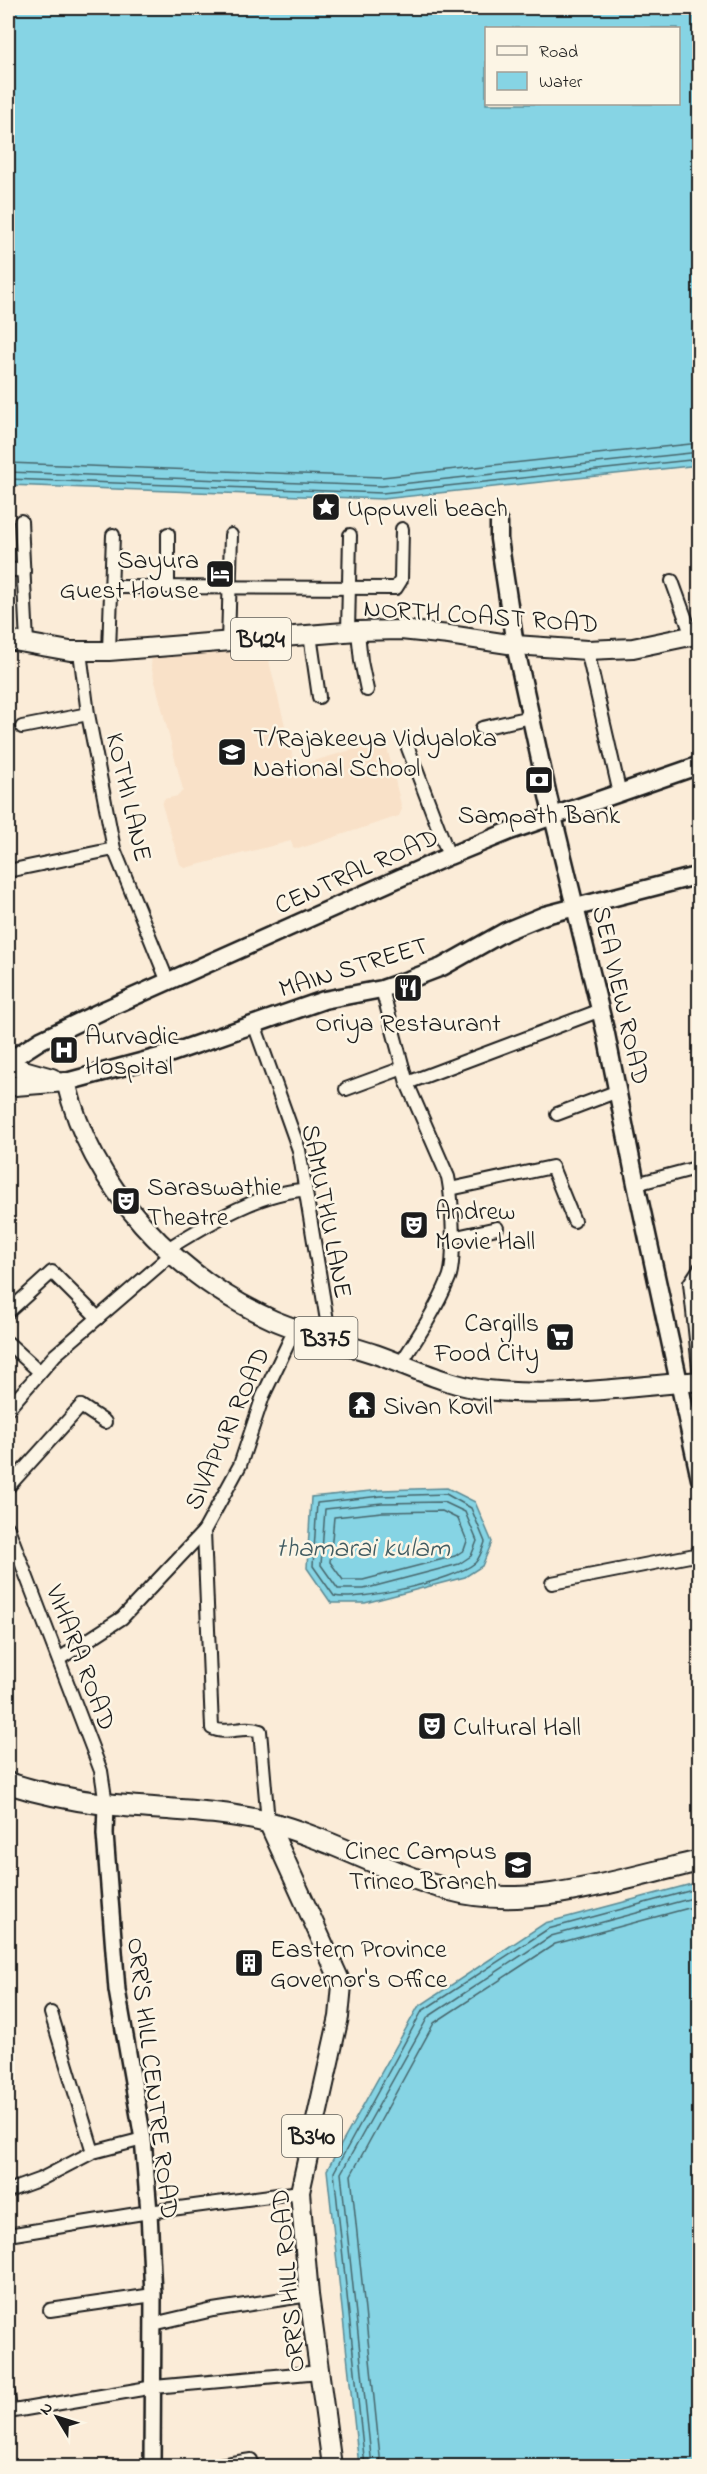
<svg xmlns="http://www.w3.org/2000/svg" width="707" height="2474" font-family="'Indie Flower',sans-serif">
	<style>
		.built { fill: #f9e1c8 }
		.water { fill: #86d4e4; stroke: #5c8a94; stroke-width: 1.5; fill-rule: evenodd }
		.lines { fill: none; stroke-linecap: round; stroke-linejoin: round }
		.shore { stroke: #46666c; stroke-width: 1.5 }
		.minor-casing { stroke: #1c1c1c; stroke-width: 16 }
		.tertiary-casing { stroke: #1c1c1c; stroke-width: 20 }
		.secondary-casing { stroke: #1c1c1c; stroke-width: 21 }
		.primary-casing { stroke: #1c1c1c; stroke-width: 22 }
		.trunk-casing { stroke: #1c1c1c; stroke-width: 24 }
		.minor { stroke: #fcf5e5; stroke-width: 12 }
		.tertiary { stroke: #fcf5e5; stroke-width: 15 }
		.secondary { stroke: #fcf5e5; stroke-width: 16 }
		.primary { stroke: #fcf5e5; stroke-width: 18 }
		.trunk { stroke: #fcf5e5; stroke-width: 20 }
		.labels { text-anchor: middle; stroke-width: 5; stroke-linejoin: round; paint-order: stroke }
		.shield { fill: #fcf5e5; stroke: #5f5d58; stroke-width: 1.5 }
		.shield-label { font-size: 24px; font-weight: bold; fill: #1c1c1c }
		.poi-label { font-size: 26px; fill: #1c1c1c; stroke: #fcf5e5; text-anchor: start }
		.street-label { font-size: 26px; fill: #1c1c1c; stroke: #fcf5e5 }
		.water-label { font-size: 27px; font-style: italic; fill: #415c62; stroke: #fcf5e5 }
	</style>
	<rect width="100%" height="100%" fill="#fbecd8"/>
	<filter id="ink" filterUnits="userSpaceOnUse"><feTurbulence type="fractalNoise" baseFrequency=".0167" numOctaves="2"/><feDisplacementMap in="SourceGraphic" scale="12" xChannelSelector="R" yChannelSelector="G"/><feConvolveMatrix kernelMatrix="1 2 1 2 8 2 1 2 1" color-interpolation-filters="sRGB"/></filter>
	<g filter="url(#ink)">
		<g class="built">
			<path d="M261 647 266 650 268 657 294 762 300 765 382 741 386 743 402 809 399 816 298 849 293 847 291 841 185 868 180 864 162 805 164 799 178 796 183 790 151 666 152 655Z"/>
			<path d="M71 1037 78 1053 57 1063 50 1046Z"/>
		</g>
		<g class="water">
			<path d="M8 8H699V465L383 499 8 485ZM486 28H678V104H486Z"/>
			<path d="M447 1488 475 1502 492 1542 482 1566 465 1577 365 1603H331L307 1568 311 1497 381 1490Z"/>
			<path d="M699 1882V2466H359L327 2170 418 2007 545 1923Z"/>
		</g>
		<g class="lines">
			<g class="shore">
				<path d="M8 463 382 477 700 443"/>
				<path d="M8 472 382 486 700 452"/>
				<path d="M8 479 382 493 700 459"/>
				<path d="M446 1494 471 1508 485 1542C483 1548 480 1558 475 1563 455 1580 359 1602 334 1596L313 1566 317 1503 381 1496Z"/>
				<path d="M444 1502 465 1512 477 1541 471 1556 459 1564 364 1589H338L321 1565 325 1509 382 1503Z"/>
				<path d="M442 1511 458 1519 467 1541 464 1550 455 1556 363 1580H343L330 1562 334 1517 382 1512Z"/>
				<path d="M365 2466 334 2172 422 2011 548 1929 700 1888"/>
				<path d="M372 2466 341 2173 428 2017 551 1936 700 1896"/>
				<path d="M381 2466 351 2175 434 2023 555 1944 700 1905"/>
			</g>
			<g class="minor-casing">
				<g id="minor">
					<path d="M21 521 27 643"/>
					<path d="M8 569 24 571"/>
					<path d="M672 581 692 636"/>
					<path d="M112 587 396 588 401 580 402 529"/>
					<path d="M168 587V534"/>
					<path d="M348 632 350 535"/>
					<path d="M358 632 361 661 367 690"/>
					<path d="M310 635 319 697"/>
					<path d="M228 643 231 535"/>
					<path d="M587 650 620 794"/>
					<path d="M109 651 113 535"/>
					<path d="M80 652 88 714 114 849 168 982"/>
					<path d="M22 727 88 714"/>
					<path d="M482 728 531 717"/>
					<path d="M408 748 449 856"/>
					<path d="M8 871 114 849"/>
					<path d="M382 989 407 1083 448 1177C452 1197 456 1261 449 1278 437 1308 418 1337 401 1363"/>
					<path d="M254 1024 299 1150 330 1339"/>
					<path d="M407 1083 601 1010"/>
					<path d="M346 1089 403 1068"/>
					<path d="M557 1114 618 1091"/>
					<path d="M636 1184 700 1167"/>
					<path d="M450 1189 552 1167 574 1221"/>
					<path d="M452 1238 497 1228"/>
					<path d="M167 1249C205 1226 260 1191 305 1190"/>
					<path d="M700 1268 690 1283 700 1377"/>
					<path d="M8 1312 52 1272 98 1318"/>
					<path d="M8 1343 40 1372"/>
					<path d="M8 1409 55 1355 172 1254"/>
					<path d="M8 1487 81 1406 105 1422"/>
					<path d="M8 1528 101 1771 106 1804"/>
					<path d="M204 1531 212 1728C227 1736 243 1724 260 1731L268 1822"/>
					<path d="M552 1583 700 1554"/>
					<path d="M59 1659 122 1618 204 1531 240 1465 263 1396 295 1329"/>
					<path d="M51 2013 93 2152"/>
					<path d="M8 2191 41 2179 93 2152 143 2139"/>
					<path d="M8 2235 149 2212 300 2192"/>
					<path d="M50 2310 153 2295"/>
					<path d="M153 2324 213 2310 309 2295"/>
					<path d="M8 2392 10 2412"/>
					<path d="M8 2412 154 2387 320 2372"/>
					<path d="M213 2466 251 2460"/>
				</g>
			</g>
			<g class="tertiary-casing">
				<path id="tertiary" d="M106 1804 105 1834 117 1990 143 2139 149 2212 153 2295 152 2466"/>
			</g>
			<g class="secondary-casing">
				<g id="secondary">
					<path d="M499 523V539L515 645 548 796 606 1034 636 1184 700 1479"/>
					<path d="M10 1060 41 1040 106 1009 449 856 510 831 700 765"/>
					<path d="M66 1082 163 1056 324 1000 382 989 408 980 442 967 506 931 545 915 700 875"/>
				</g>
			</g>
			<g class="primary-casing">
				<g id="primary">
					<path d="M8 640 70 651H109L357 631 401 630 449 635 515 645 587 650 633 648 700 634"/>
					<path d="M8 1059V1060"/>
					<path d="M20 1069 52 1078"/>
					<path d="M66 1082C91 1187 175 1276 273 1320 306 1334 341 1343 375 1354 412 1367 448 1386 487 1390 557 1398 630 1387 700 1381"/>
					<path d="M15 1086 66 1082"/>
					<path d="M268 1822 342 1985 339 2017 300 2192 309 2295 332 2466"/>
				</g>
			</g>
			<g class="trunk-casing">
				<path id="trunk" d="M8 1783C39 1793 72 1800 105 1804 159 1810 214 1809 267 1822 330 1838 387 1873 450 1890 528 1912 623 1878 700 1861"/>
			</g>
			<use href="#minor" class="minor"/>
			<use href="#tertiary" class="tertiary"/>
			<use href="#secondary" class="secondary"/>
			<use href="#primary" class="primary"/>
			<use href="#trunk" class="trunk"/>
		</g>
	</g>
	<defs>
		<g id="sight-square" transform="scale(1.5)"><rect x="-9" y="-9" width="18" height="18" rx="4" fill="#1c1c1c" stroke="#fcf5e5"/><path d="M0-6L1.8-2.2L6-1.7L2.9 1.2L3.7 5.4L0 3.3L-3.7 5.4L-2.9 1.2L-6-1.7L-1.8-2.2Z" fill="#fff"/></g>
		<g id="hotel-square" transform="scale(1.5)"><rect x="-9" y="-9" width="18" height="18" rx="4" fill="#1c1c1c" stroke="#fcf5e5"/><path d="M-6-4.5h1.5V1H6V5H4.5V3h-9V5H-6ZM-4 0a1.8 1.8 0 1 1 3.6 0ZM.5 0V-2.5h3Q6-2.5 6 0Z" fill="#fff"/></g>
		<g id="school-square" transform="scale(1.5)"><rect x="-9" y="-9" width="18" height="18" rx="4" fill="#1c1c1c" stroke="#fcf5e5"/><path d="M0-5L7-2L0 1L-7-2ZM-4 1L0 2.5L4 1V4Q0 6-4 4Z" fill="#fff"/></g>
		<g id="bank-square" transform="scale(1.5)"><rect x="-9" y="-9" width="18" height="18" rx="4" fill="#1c1c1c" stroke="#fcf5e5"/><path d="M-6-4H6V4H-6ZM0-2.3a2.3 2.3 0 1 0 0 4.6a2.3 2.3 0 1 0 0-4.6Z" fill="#fff"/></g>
		<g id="restaurant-square" transform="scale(1.5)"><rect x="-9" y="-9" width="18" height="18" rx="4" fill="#1c1c1c" stroke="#fcf5e5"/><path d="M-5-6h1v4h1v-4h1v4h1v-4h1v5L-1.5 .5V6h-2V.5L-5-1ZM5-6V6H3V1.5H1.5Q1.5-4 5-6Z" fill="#fff"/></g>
		<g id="hospital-square" transform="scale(1.5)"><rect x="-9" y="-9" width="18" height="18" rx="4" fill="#1c1c1c" stroke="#fcf5e5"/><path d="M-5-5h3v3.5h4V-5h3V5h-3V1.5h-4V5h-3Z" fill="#fff"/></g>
		<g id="theatre-square" transform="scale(1.5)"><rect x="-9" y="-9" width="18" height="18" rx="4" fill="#1c1c1c" stroke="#fcf5e5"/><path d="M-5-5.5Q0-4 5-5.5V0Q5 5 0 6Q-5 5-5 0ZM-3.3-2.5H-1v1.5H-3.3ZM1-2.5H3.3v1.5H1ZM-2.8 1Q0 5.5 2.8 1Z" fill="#fff"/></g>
		<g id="supermarket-square" transform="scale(1.5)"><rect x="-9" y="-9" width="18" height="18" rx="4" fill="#1c1c1c" stroke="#fcf5e5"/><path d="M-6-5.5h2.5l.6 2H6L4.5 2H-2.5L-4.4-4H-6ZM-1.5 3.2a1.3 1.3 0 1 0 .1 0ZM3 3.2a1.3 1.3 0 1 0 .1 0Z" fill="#fff"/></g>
		<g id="temple-square" transform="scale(1.5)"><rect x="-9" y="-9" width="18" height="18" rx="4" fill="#1c1c1c" stroke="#fcf5e5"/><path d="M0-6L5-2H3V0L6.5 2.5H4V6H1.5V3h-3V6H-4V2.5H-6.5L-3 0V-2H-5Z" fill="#fff"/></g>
		<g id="university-square" transform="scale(1.5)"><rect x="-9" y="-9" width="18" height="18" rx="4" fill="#1c1c1c" stroke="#fcf5e5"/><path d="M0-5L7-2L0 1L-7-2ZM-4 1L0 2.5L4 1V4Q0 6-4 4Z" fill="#fff"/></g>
		<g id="building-square" transform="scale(1.5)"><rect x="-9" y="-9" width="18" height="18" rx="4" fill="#1c1c1c" stroke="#fcf5e5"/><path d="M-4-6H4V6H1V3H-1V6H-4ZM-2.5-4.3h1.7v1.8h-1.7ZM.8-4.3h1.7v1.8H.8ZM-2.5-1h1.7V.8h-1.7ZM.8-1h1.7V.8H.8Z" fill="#fff"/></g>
	</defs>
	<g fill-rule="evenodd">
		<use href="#sight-square" x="326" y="507"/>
		<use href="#hotel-square" x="220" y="574"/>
		<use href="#school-square" x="232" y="752"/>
		<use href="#bank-square" x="539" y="780"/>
		<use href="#restaurant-square" x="408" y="988"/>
		<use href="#hospital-square" x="64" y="1050"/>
		<use href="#theatre-square" x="126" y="1201"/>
		<use href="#theatre-square" x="414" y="1225"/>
		<use href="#supermarket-square" x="560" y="1337"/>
		<use href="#temple-square" x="362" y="1405"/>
		<use href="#theatre-square" x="432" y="1726"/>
		<use href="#university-square" x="518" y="1865"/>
		<use href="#building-square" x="249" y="1963"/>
	</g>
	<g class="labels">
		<g class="shield">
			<rect x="231" y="618" width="60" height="42" rx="4.5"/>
			<rect x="294.5" y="1317" width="63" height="42" rx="4.5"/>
			<rect x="282" y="2115" width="60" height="42" rx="4.5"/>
		</g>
		<g class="shield-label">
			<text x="261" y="647">B424</text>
			<text x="326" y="1346">B375</text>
			<text x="312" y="2144">B340</text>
		</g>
		<g class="poi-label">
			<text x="347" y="516">Uppuveli beach</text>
			<text x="199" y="568" text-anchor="end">Sayura<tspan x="199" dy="30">Guest House</tspan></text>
			<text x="253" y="746">T/Rajakeeya Vidyaloka<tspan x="253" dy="30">National School</tspan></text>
			<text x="539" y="823" text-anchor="middle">Sampath Bank</text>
			<text x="408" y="1031" text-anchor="middle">Oriya Restaurant</text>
			<text x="85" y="1044">Aurvadic<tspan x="85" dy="30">Hospital</tspan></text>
			<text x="147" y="1195">Saraswathie<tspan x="147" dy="30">Theatre</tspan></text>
			<text x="435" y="1219">Andrew<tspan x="435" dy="30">Movie Hall</tspan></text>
			<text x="539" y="1331" text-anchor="end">Cargills<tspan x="539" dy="30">Food City</tspan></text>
			<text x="383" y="1414">Sivan Kovil</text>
			<text x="453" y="1735">Cultural Hall</text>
			<text x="497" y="1859" text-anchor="end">Cinec Campus<tspan x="497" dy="30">Trinco Branch</tspan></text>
			<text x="270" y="1957">Eastern Province<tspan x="270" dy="30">Governor's Office</tspan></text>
		</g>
		<g class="street-label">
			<text transform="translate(481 615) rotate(4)" y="9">NORTH COAST ROAD</text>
			<text transform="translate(130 797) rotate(77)" y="9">KOTHI LANE</text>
			<text transform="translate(356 870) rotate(-24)" y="9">CENTRAL ROAD</text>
			<text transform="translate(353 966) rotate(-17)" y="9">MAIN STREET</text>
			<text transform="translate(622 995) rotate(77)" y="9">SEA VIEW ROAD</text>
			<text transform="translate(328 1211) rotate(79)" y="9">SAMUTHU LANE</text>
			<text transform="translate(226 1428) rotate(-66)" y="9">SIVAPURI ROAD</text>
			<text transform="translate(82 1657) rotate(69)" y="9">VIHARA ROAD</text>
			<text transform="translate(154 2078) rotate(83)" y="9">ORR'S HILL CENTRE ROAD</text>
			<text transform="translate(287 2281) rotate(-95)" y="9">ORR’S HILL ROAD</text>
		</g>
		<g class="water-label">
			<text x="363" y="1556">thamarai kulam</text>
		</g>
	</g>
	<rect width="707" height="2474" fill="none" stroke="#fcf5e5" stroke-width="30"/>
	<rect x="15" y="15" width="677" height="2444" fill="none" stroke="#1c1c1c" stroke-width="2" filter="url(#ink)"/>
	<rect x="485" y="27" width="195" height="78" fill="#fcf5e5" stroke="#a29e95" stroke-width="1.5"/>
	<rect x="497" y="46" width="30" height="9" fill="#fcf5e5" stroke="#a29e95" stroke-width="1.5"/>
	<text x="539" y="57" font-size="18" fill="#1c1c1c">Road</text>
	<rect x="497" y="72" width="30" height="18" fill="#86d4e4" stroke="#a29e95" stroke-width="1.5"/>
	<text x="539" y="87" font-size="18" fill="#1c1c1c">Water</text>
	<g transform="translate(57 2417) rotate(308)" stroke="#fcf5e5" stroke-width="4.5" paint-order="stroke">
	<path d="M0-4.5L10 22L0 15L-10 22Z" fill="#1c1c1c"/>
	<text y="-9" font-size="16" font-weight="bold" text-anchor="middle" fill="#1c1c1c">N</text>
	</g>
</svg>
